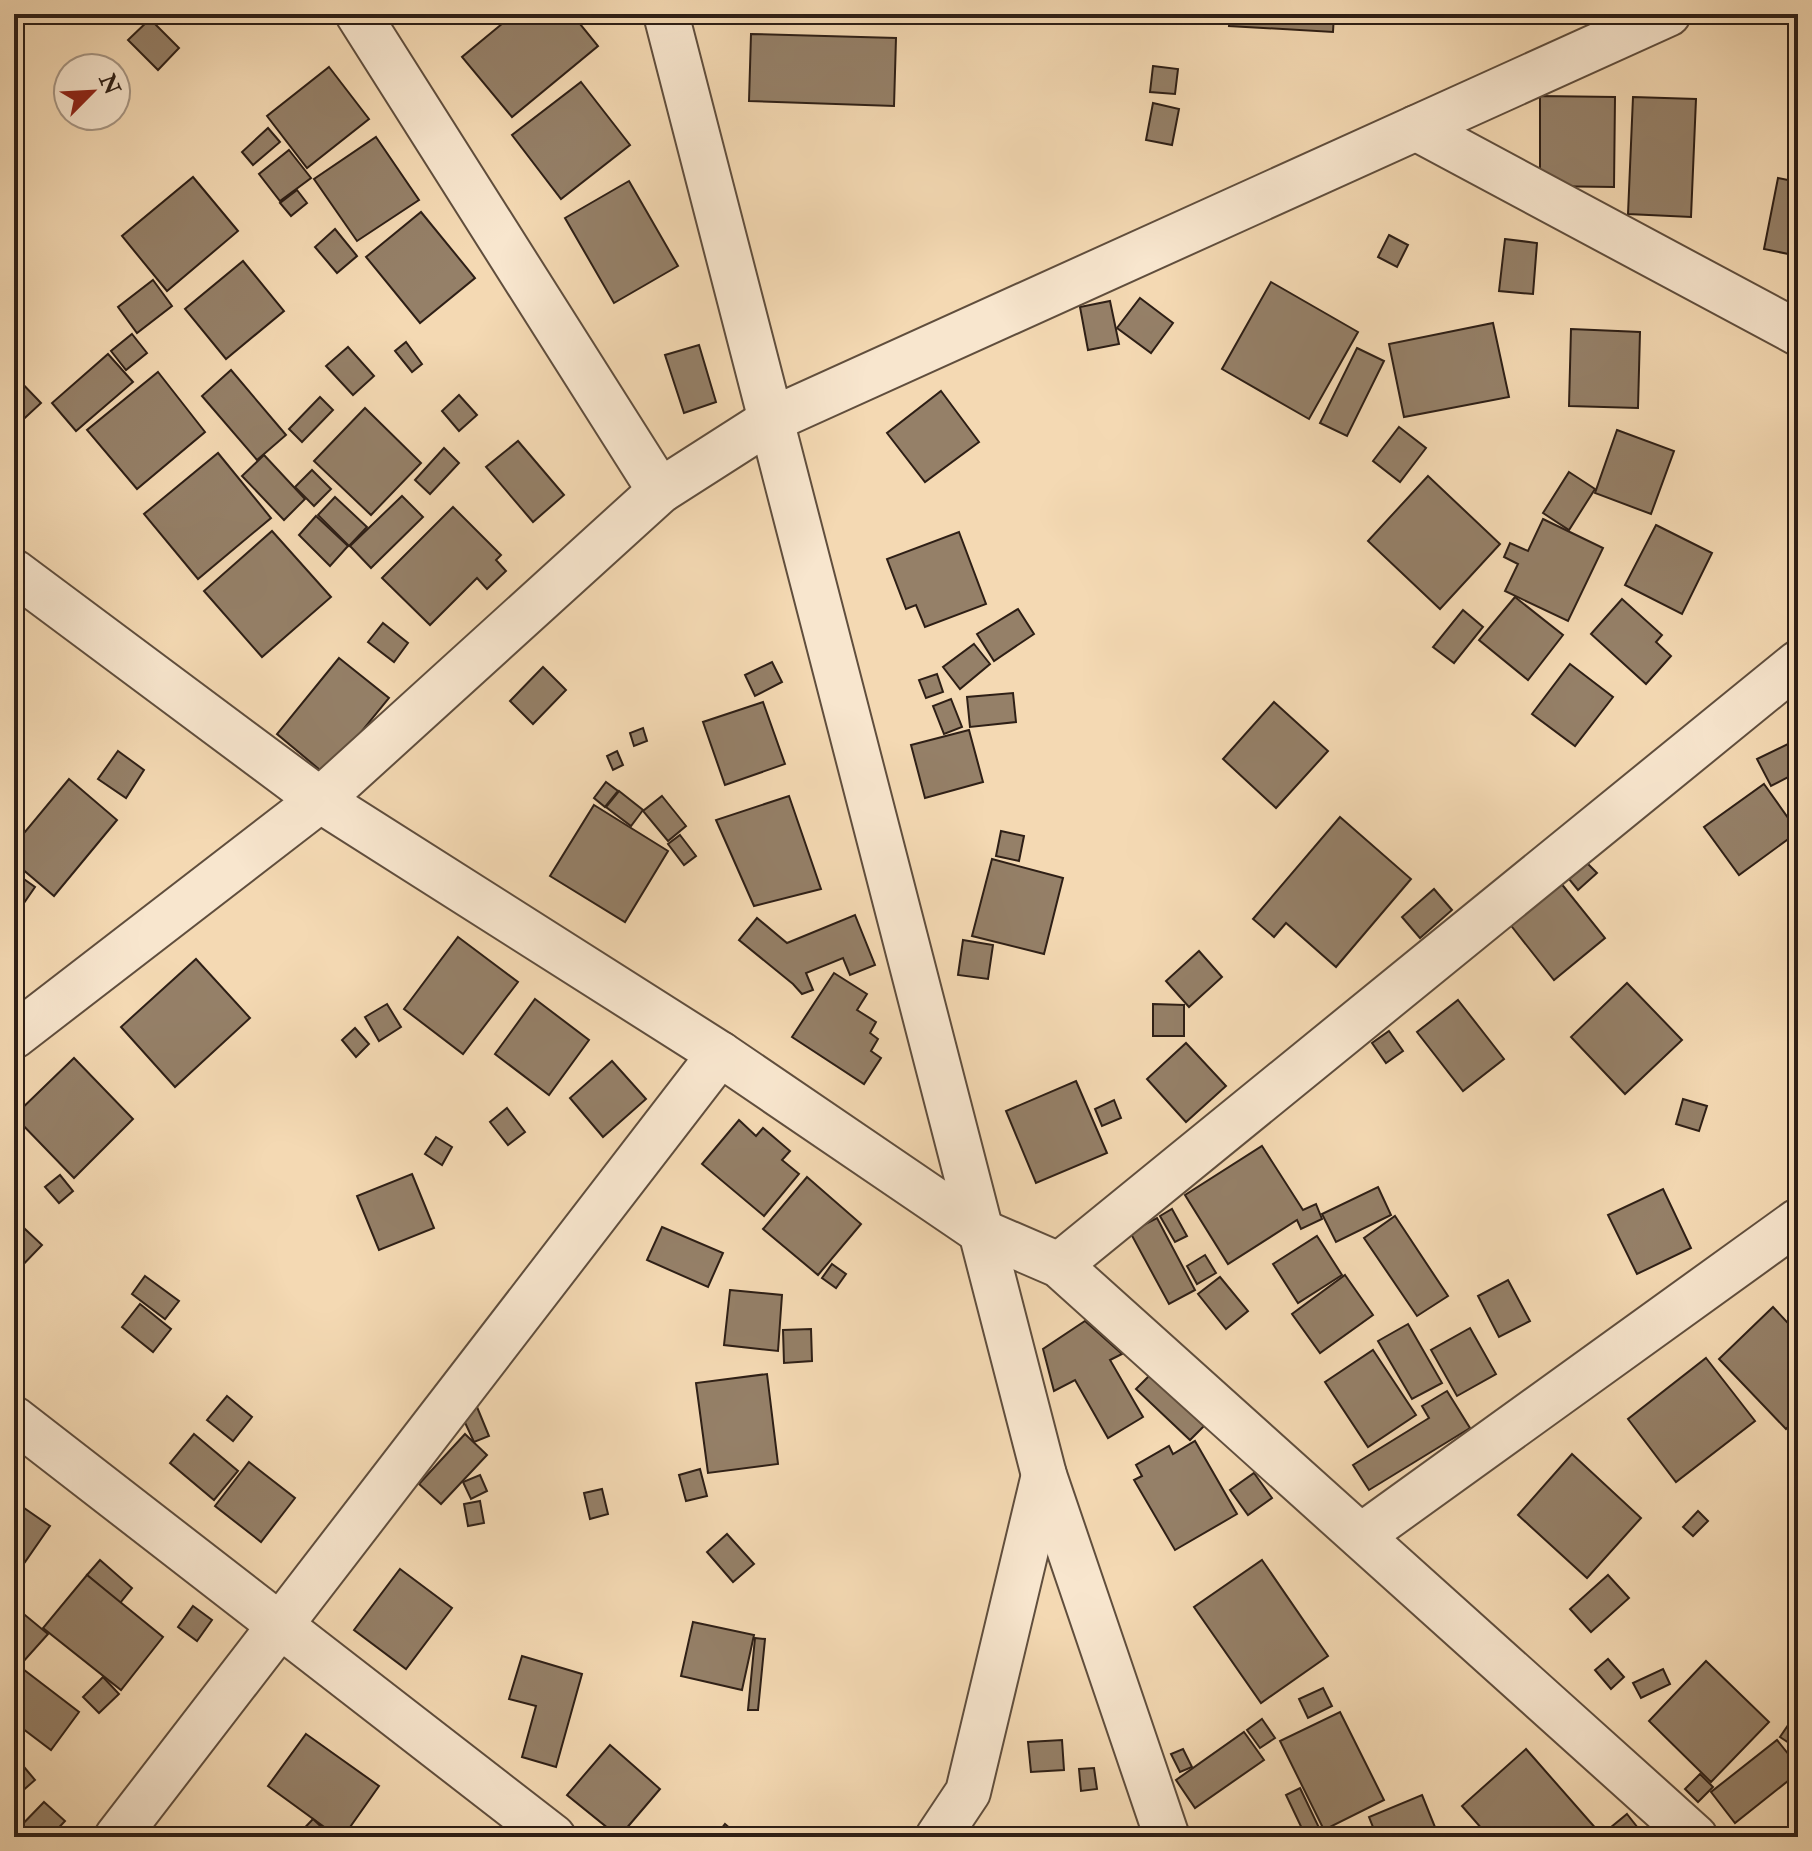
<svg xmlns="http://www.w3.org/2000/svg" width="1812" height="1851" font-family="'IM FELL Double Pica',serif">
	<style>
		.building { fill: #958068; stroke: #2e1f16; stroke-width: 2 }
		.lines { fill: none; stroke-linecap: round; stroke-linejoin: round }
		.minor-casing { stroke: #604e3d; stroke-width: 48 }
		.minor { stroke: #f8e6ce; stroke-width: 44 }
	</style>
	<rect width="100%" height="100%" fill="#f4d9b3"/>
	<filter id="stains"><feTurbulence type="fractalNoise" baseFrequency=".0025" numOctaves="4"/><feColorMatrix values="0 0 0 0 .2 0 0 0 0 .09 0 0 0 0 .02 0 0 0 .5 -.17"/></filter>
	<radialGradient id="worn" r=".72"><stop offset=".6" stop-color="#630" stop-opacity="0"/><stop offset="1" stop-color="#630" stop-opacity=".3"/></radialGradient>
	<g class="building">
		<path d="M514 14H572L598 46 512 117 462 57Z"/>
		<path d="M1099 14H1224L1223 24 1099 20Z"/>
		<path d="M1230 14H1334L1333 32 1229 26Z"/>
		<path d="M150 19 179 48 158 70 128 40Z"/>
		<path d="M751 34 896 38 894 106 749 101Z"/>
		<path d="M1153 66 1178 69 1175 94 1150 92Z"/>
		<path d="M329 67 369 119 307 168 267 116Z"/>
		<path d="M581 82 630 145 561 199 512 135Z"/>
		<path d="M1540 96 1615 97 1614 187 1540 186Z"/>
		<path d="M1633 97 1696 99 1691 217 1628 214Z"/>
		<path d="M1153 103 1179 109 1172 145 1146 140Z"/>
		<path d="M268 128 280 142 253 165 242 152Z"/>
		<path d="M376 137 419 200 357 241 314 179Z"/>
		<path d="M289 150 311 178 280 201 259 174Z"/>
		<path d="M193 177 238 231 167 291 122 236Z"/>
		<path d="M1778 178 1798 182V256L1764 249Z"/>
		<path d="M629 181 678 266 614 303 565 218Z"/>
		<path d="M297 190 307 203 291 216 280 203Z"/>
		<path d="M421 212 475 278 420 323 366 257Z"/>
		<path d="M335 229 357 256 337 273 315 247Z"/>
		<path d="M1389 235 1408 245 1397 267 1378 257Z"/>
		<path d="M1505 239 1537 243 1533 294 1499 291Z"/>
		<path d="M243 261 284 311 226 359 185 309Z"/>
		<path d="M153 280 172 306 137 333 118 307Z"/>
		<path d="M1271 282 1358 332 1309 419 1222 369Z"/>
		<path d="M1140 298 1173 323 1151 353 1117 328Z"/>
		<path d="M1110 301 1119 344 1088 350 1080 307Z"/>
		<path d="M1493 323 1509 397 1404 417 1389 344Z"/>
		<path d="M1571 329 1640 332 1638 408 1569 406Z"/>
		<path d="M132 334 147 353 126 370 111 351Z"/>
		<path d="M406 342 422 364 412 372 395 351Z"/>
		<path d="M699 345 716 402 684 413 665 355Z"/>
		<path d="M348 347 374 376 353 395 326 366Z"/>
		<path d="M1357 348 1384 361 1347 436 1320 423Z"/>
		<path d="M108 354 133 382 76 431 52 403Z"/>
		<path d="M231 370 286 435 257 460 202 396Z"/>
		<path d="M158 372 205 432 137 489 87 430Z"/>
		<path d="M14 375 41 403 14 428Z"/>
		<path d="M941 391 979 442 925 482 887 433Z"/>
		<path d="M459 395 477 415 459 431 442 411Z"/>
		<path d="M320 397 333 410 302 442 289 429Z"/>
		<path d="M365 408 421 463 371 515 314 461Z"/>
		<path d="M1399 427 1426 448 1400 482 1373 461Z"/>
		<path d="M1617 430 1674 451 1651 514 1595 493Z"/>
		<path d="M518 441 564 495 533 522 486 467Z"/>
		<path d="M444 448 459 463 430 494 415 480Z"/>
		<path d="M218 453 271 518 198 579 144 514Z"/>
		<path d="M264 455 305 499 284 520 242 476Z"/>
		<path d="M312 470 331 489 314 506 295 487Z"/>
		<path d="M1569 472 1595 489 1569 530 1543 513Z"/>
		<path d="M1428 476 1500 544 1440 609 1368 541Z"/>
		<path d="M402 496 423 517 371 568 350 546Z"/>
		<path d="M335 497 367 527 349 546 318 515Z"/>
		<path d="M453 507 501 555 496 560 506 571 487 589 477 578 430 625 382 578Z"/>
		<path d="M316 516 348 546 330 566 299 535Z"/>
		<path d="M1543 519 1603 548 1568 621 1505 591 1518 564 1504 557 1510 543 1528 551Z"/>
		<path d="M1656 525 1712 553 1682 614 1625 585Z"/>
		<path d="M272 531 331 597 262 657 204 591Z"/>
		<path d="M959 532 986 604 925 627 916 605 906 609 887 559Z"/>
		<path d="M1515 597 1563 635 1528 680 1479 640Z"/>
		<path d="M1622 599 1662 635 1656 642 1671 656 1646 684 1591 634Z"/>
		<path d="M1018 609 1034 634 994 661 977 634Z"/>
		<path d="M1463 610 1483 627 1454 663 1433 647Z"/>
		<path d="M383 623 408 643 394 662 368 642Z"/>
		<path d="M974 644 990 664 960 689 943 667Z"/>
		<path d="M339 658 389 698 326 775 277 734Z"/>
		<path d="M772 662 782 682 755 696 745 675Z"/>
		<path d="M1570 664 1613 697 1575 746 1532 714Z"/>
		<path d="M543 667 566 690 533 724 510 701Z"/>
		<path d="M937 674 943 692 926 698 919 680Z"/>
		<path d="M1013 693 1016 722 970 727 967 697Z"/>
		<path d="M951 699 962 727 944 734 933 706Z"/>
		<path d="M763 702 785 764 725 785 703 722Z"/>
		<path d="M1274 702 1328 751 1276 808 1223 759Z"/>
		<path d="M643 728 647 741 634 746 630 733Z"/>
		<path d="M969 730 983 782 925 798 911 745Z"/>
		<path d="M1794 741 1798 748V772L1771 786 1757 759Z"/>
		<path d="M118 751 144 770 126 798 98 779Z"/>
		<path d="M617 751 623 765 613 770 607 756Z"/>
		<path d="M69 779 117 820 54 896 14 862V845Z"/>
		<path d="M606 782 618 791 605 807 594 798Z"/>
		<path d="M1764 784 1798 832 1739 875 1704 827Z"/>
		<path d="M619 791 643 810 631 826 606 807Z"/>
		<path d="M662 796 686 826 668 841 643 811Z"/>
		<path d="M789 796 821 889 754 906 716 820Z"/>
		<path d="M594 805 668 851 625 922 550 876Z"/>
		<path d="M1340 817 1411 879 1336 967 1286 923 1274 937 1253 919Z"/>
		<path d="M1001 831 1024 836 1019 861 996 856Z"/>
		<path d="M680 835 696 856 684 865 668 844Z"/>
		<path d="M992 859 1063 878 1044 954 972 936Z"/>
		<path d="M1587 863 1597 873 1578 890 1569 879Z"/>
		<path d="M14 872 35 887 15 916 14 915Z"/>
		<path d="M1560 882 1605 938 1554 980 1509 923Z"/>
		<path d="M1434 889 1452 910 1420 938 1402 917Z"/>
		<path d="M855 915 875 965 850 975 843 958 806 973 813 990 802 994 793 984 739 940 757 918 787 943Z"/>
		<path d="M458 937 518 982 463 1054 404 1009Z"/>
		<path d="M963 940 993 945 988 979 958 975Z"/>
		<path d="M1199 951 1222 977 1189 1007 1166 981Z"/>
		<path d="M196 959 250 1018 175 1087 121 1027Z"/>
		<path d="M834 973 867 994 857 1010 876 1022 870 1033 878 1039 871 1051 881 1058 864 1084 792 1037Z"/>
		<path d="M1627 983 1682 1040 1625 1094 1571 1037Z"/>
		<path d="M535 999 589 1040 549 1095 495 1054Z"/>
		<path d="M1458 1000 1504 1059 1463 1091 1417 1032Z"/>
		<path d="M387 1004 401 1027 379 1041 365 1017Z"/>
		<path d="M1153 1004 1184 1005V1036H1153Z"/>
		<path d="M355 1028 369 1044 356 1057 342 1040Z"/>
		<path d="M1389 1031 1403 1051 1386 1063 1372 1043Z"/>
		<path d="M1186 1043 1226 1086 1186 1122 1147 1079Z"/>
		<path d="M74 1058 133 1119 74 1178 14 1116Z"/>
		<path d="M612 1061 646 1099 603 1137 570 1098Z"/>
		<path d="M1076 1081 1107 1153 1036 1183 1006 1111Z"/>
		<path d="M1683 1099 1707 1106 1699 1131 1676 1124Z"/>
		<path d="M1114 1100 1121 1118 1102 1126 1095 1109Z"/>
		<path d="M507 1108 525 1132 508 1145 490 1122Z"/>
		<path d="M739 1120 756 1136 763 1128 790 1151 782 1160 799 1174 764 1216 702 1164Z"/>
		<path d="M436 1137 452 1147 442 1165 425 1154Z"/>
		<path d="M1262 1146 1303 1210 1316 1204 1322 1219 1301 1229 1297 1220 1228 1264 1185 1195Z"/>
		<path d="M412 1174 434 1228 379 1250 357 1196Z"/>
		<path d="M60 1175 73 1191 59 1203 45 1187Z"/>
		<path d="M807 1177 861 1224 818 1275 763 1229Z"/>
		<path d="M1378 1187 1391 1215 1336 1242 1322 1214Z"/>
		<path d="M1663 1189 1691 1248 1637 1274 1608 1215Z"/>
		<path d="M1172 1209 1187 1236 1175 1242 1160 1216Z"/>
		<path d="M1395 1216 1448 1296 1417 1316 1364 1238Z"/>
		<path d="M1157 1218 1195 1290 1169 1304 1130 1232Z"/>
		<path d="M662 1227 723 1253 708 1287 647 1260Z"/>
		<path d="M25 1229 42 1245 16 1272 14 1271V1240Z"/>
		<path d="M1317 1236 1342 1275 1298 1303 1273 1264Z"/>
		<path d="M1205 1255 1216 1273 1197 1284 1187 1266Z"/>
		<path d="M832 1264 846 1274 836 1288 822 1278Z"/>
		<path d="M1345 1275 1373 1315 1320 1353 1292 1314Z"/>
		<path d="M145 1276 179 1301 165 1319 132 1294Z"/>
		<path d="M1220 1277 1248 1311 1226 1329 1198 1294Z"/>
		<path d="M1508 1280 1530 1321 1499 1337 1478 1296Z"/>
		<path d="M730 1290 782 1295 778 1351 724 1345Z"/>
		<path d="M140 1304 171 1329 153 1352 122 1327Z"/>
		<path d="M1773 1307 1798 1334V1417L1786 1429 1719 1359Z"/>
		<path d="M1085 1321 1122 1354 1110 1360 1143 1417 1108 1438 1075 1380 1054 1391 1043 1349Z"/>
		<path d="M1408 1324 1442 1383 1412 1399 1378 1341Z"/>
		<path d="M1470 1328 1496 1374 1457 1396 1431 1350Z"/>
		<path d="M811 1329 812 1361 784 1363 783 1330Z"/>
		<path d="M1373 1350 1416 1415 1368 1447 1325 1382Z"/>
		<path d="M1706 1358 1755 1421 1676 1482 1628 1419Z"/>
		<path d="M767 1374 778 1464 708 1473 696 1383Z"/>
		<path d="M1150 1375 1204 1426 1190 1440 1136 1389Z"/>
		<path d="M1447 1391 1470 1428 1369 1490 1353 1465 1429 1418 1422 1406Z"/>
		<path d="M227 1396 252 1417 233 1441 207 1420Z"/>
		<path d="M477 1407 489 1436 474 1442 461 1414Z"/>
		<path d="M194 1434 238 1471 214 1500 170 1463Z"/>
		<path d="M465 1434 487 1455 441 1504 419 1484Z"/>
		<path d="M1195 1441 1237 1514 1175 1550 1134 1480 1142 1476 1136 1465 1169 1446 1173 1454Z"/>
		<path d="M1572 1454 1641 1518 1587 1578 1518 1515Z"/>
		<path d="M249 1462 295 1498 261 1542 215 1506Z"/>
		<path d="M700 1469 707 1496 686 1501 679 1475Z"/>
		<path d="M1254 1473 1272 1498 1248 1515 1230 1490Z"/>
		<path d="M480 1475 487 1491 471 1499 463 1482Z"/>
		<path d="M602 1489 608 1514 590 1519 584 1493Z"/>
		<path d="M14 1501 50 1526 25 1562 14 1554Z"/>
		<path d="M480 1501 484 1523 468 1526 464 1504Z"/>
		<path d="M1698 1511 1708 1521 1693 1536 1683 1527Z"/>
		<path d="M727 1534 754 1564 733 1582 707 1552Z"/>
		<path d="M100 1560 132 1588 120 1603 87 1575Z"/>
		<path d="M1262 1560 1328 1656 1261 1703 1194 1607Z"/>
		<path d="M400 1569 452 1608 406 1669 354 1630Z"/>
		<path d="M87 1575 163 1637 121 1690 43 1628Z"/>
		<path d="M1608 1575 1629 1598 1591 1632 1570 1609Z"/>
		<path d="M14 1606 48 1634 14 1672Z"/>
		<path d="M193 1606 212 1620 197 1641 178 1627Z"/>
		<path d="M693 1622 754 1635 742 1690 681 1676Z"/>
		<path d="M755 1638 765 1639 758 1710H748Z"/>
		<path d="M522 1656 582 1674 556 1767 522 1757 536 1706 509 1699Z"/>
		<path d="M1608 1659 1624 1677 1611 1689 1595 1670Z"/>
		<path d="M1706 1661 1769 1722 1711 1782 1649 1721Z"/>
		<path d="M19 1666 79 1712 51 1750 14 1722V1672Z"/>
		<path d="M1663 1669 1670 1684 1641 1698 1633 1683Z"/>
		<path d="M103 1677 119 1694 99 1713 83 1697Z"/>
		<path d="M1323 1688 1332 1706 1308 1718 1299 1699Z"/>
		<path d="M1340 1712 1384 1800 1324 1830 1280 1741Z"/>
		<path d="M1797 1712H1798V1749L1780 1737Z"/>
		<path d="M1262 1719 1275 1738 1260 1748 1247 1730Z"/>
		<path d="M1244 1732 1264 1760 1195 1808 1176 1780Z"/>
		<path d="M306 1734 379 1786 343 1837H338L268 1786Z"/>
		<path d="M1062 1740 1064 1770 1031 1772 1028 1742Z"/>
		<path d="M1777 1740 1798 1766V1773L1735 1823 1711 1792Z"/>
		<path d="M610 1745 660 1789 619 1837 567 1795Z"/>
		<path d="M1183 1749 1192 1767 1180 1772 1171 1754Z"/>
		<path d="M1526 1749 1598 1831 1591 1837H1489L1462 1806Z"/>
		<path d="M19 1761 35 1780 20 1793 14 1786V1765Z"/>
		<path d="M1094 1768 1097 1789 1081 1791 1079 1769Z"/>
		<path d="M1700 1774 1713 1787 1698 1802 1685 1789Z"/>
		<path d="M1300 1788 1322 1834 1316 1837H1306L1286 1795Z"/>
		<path d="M1422 1795 1439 1837H1377L1369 1817Z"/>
		<path d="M44 1802 65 1821 50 1837H14V1833Z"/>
		<path d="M1627 1814 1645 1837H1599Z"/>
		<path d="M313 1819 332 1837H296Z"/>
		<path d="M725 1824 739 1836 738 1837H715Z"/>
	</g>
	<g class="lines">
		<g class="minor-casing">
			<g id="minor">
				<path d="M358 14 660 491"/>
				<path d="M666 14 1044 1475 1167 1837"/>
				<path d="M1416 128 1798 333"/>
				<path d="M14 572 320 800 720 1054 980 1231 1059 1265 1695 1837"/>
				<path d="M14 1036 320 800 660 491 771 420 1668 14"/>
				<path d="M1059 1265 1798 663"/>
				<path d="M14 1419 553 1837"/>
				<path d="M1361 1536 1798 1221"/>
				<path d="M117 1837 720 1054"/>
				<path d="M938 1837 968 1792 1044 1475"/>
			</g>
		</g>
		<use href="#minor" class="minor"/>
	</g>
	<rect width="1812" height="1851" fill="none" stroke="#f4d9b3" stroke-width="48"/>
	<rect x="16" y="16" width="1780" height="1819" fill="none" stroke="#2e1f16" stroke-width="4"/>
	<rect x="24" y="24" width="1764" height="1803" fill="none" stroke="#2e1f16" stroke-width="2"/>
	<g transform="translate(92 92) rotate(66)"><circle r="38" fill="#f8e6ce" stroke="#a79684" stroke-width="2"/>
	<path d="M0-6L14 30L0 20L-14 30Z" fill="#8f2418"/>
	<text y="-12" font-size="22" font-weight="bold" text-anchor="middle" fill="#2e1f16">N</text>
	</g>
	<rect width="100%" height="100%" filter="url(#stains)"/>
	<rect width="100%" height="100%" fill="url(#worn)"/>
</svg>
